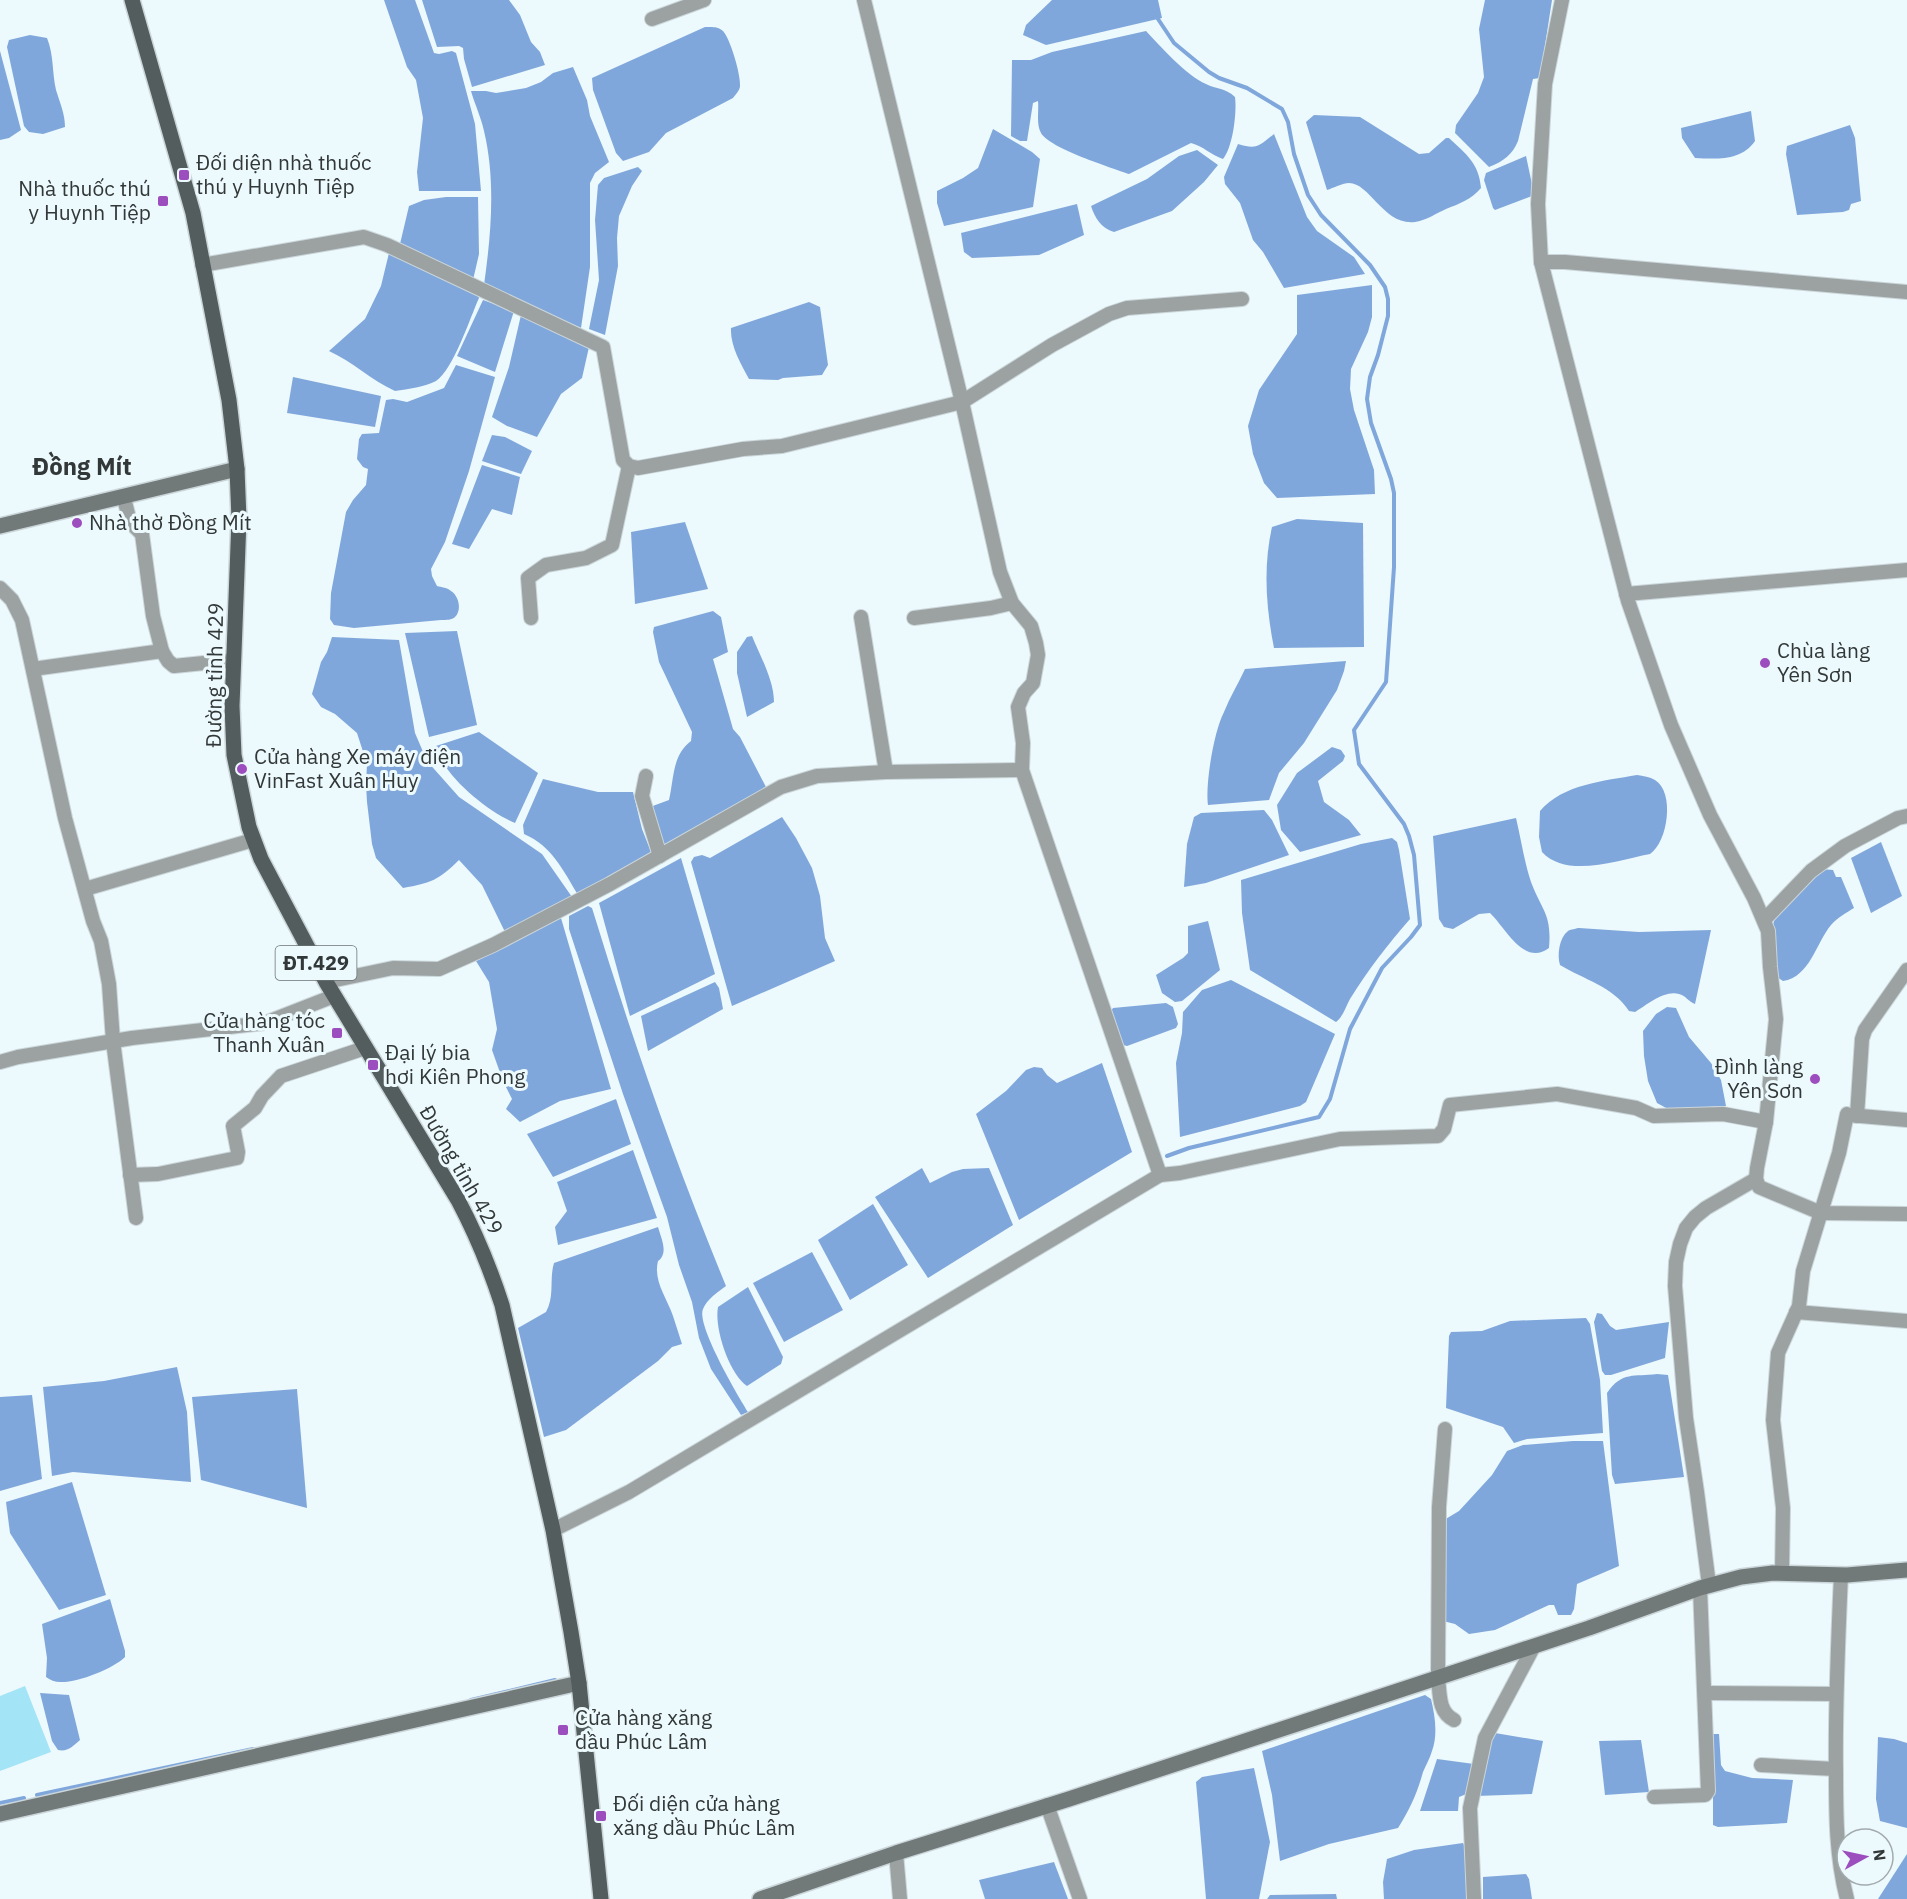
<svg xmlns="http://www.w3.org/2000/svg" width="1907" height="1899" font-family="'IBM Plex Sans',sans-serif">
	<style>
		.green { fill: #a3e4f6 }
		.water { fill: #80a7db }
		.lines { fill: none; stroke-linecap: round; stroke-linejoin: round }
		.stream { stroke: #80a7db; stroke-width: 4 }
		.street-casing { stroke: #cbd6da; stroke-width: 16 }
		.secondary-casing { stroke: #cbd6da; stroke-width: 18 }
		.primary-casing { stroke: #cbd6da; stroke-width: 18 }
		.street { stroke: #9ca2a2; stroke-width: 14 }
		.secondary { stroke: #717979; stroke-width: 15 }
		.primary { stroke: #535d5d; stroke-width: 15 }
		.poi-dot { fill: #9c4dbe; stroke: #ecf9fd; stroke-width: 2 }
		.labels { text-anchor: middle; stroke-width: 6; stroke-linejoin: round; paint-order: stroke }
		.shield { fill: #ecf9fd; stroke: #6a7173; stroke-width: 1.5 }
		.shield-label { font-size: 20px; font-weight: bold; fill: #323738 }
		.poi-label { font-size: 21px; fill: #323738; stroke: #ecf9fd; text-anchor: start }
		.street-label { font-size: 21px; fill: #323738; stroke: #ecf9fd }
		.quarter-label { font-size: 24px; font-weight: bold; fill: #323738; stroke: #ecf9fd }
	</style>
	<rect width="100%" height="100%" fill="#ecf9fd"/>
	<path class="green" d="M25 1686 51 1752 0 1771V1696Z"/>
	<g class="water">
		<path d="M384 0H415L434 53 439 54 452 51 456 53 475 124 481 191H419L417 172 423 118 416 80 407 67Z"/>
		<path d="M422 0H509L520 15 531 42 540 52 545 65 472 87 464 59 463 48 459 46 437 47Z"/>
		<path d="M1052 0H1158L1162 18 1046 45 1023 35 1026 25Z"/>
		<path d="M1485 0H1552L1540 78 1533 79 1518 141C1512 155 1504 161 1489 167L1455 133 1456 125 1478 93 1484 77 1479 29Z"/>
		<path d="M705 27C711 27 718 26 723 31 730 38 741 75 740 86 740 90 736 94 733 98L666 133 649 152 623 161 616 153 593 90 592 78Z"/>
		<path d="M1146 31C1160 46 1187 76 1206 84 1216 89 1226 88 1235 97 1237 112 1233 147 1223 159 1211 155 1203 146 1191 143L1129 174C1112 168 1049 148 1041 133 1036 124 1039 112 1038 101L1033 103 1027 141H1020L1011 136 1012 60H1031L1052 52Z"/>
		<path d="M30 35 47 38C54 55 52 73 56 90 60 103 65 114 65 127L43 134 29 132 24 126 7 47 9 40Z"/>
		<path d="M0 51 21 130 9 138 0 140Z"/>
		<path d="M573 67 587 100 590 116 609 162 595 173 590 183V267L581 328 484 285C491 235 496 181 484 131 481 117 475 105 471 91H486L496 93 526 88 541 82 553 73Z"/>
		<path d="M1751 111 1755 141C1741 161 1718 159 1695 158L1682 138 1681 128Z"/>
		<path d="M1314 115 1360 117 1419 154 1429 153 1446 138H1449C1466 154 1479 163 1481 188 1472 199 1459 204 1446 209 1437 213 1425 221 1415 222 1384 226 1370 183 1349 183 1343 183 1333 188 1327 190L1306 122Z"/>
		<path d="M1850 125 1855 138 1861 201 1851 204 1849 210 1843 212 1797 215 1786 154 1787 146Z"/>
		<path d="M993 129 1032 152 1040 159 1033 207 944 226 937 203V191L963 178 978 168Z"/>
		<path d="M1274 134 1307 217 1317 231 1354 257 1365 274 1284 288 1263 252 1253 240 1240 203 1225 184 1224 177 1238 144C1257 150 1259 146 1274 134Z"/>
		<path d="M1197 150 1218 165 1204 182 1172 211 1114 232C1101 228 1095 218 1091 206L1147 179 1179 156Z"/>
		<path d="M1526 156 1533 189 1532 196 1495 210 1493 208 1484 180 1486 173Z"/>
		<path d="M638 167 642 171 632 186 619 216 617 238 618 266 605 335 589 329 599 280 595 220 598 185 604 178Z"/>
		<path d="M446 197H478L479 254 473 280 400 244 409 206 424 200Z"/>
		<path d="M1077 204 1084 235 1039 255 972 258 964 252 961 233Z"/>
		<path d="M389 253 478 295 479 298C470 318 453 370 436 381 425 387 408 389 395 391 371 380 353 362 329 351L365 319 381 286Z"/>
		<path d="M1372 285V317L1368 332 1351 369 1350 389 1354 410 1374 470 1375 494 1277 498 1264 483 1253 454 1248 426 1259 390 1297 334V295Z"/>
		<path d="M483 300 514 311 495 372 457 356Z"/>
		<path d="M809 302 820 307 828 365 822 375 783 378 778 380 749 379C741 364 730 346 731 328Z"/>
		<path d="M521 315 589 347 582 378 561 394 537 437 507 426 492 417 509 367Z"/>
		<path d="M456 365 495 377 469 471 445 542 431 569 432 576 437 586C441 587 448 588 451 591 459 596 462 610 455 617 452 620 446 620 441 620L354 628 334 625 330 619 331 593 346 512 353 500 366 485 368 469 363 467 357 459 359 439 362 434 379 433 386 400 393 399 407 402 444 388Z"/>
		<path d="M293 377 381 396 375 427 287 413Z"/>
		<path d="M492 435 505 437 532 451 521 474 482 461Z"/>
		<path d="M482 465 520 477 512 515 492 509 469 549 452 544Z"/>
		<path d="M1297 519 1363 523 1364 647 1274 648C1266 608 1263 567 1272 527Z"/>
		<path d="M685 522 708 589 635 604 631 532Z"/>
		<path d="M713 611 721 617 728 652 713 659 733 729 740 737 766 787 658 848 650 807 669 800C674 779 672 755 691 741L692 732 659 662 653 632 654 627Z"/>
		<path d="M457 631 477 725 429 737 405 633Z"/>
		<path d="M752 636C760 656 774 680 774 702L747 717 737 673V652L747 637Z"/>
		<path d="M332 637 399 640 415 733 427 761 459 797 542 854 572 897 506 934 482 885 459 860C439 880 431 883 403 888L376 858 372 844 367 802 366 784 367 764 357 733 335 714 321 707 312 694 321 662 327 652Z"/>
		<path d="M1346 661 1344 671 1337 690 1304 743 1279 773 1269 800 1208 805C1205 784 1214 731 1224 712 1230 697 1238 684 1245 669Z"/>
		<path d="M479 732 538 773 515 823C488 812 442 775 436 746Z"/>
		<path d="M1332 747 1341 750 1345 756 1343 761 1318 781 1324 802 1349 820 1361 835 1300 852 1281 830 1277 805 1297 773Z"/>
		<path d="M1637 775C1643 776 1650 777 1655 780 1675 792 1668 842 1650 854 1618 860 1567 879 1542 852L1539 837 1540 811C1563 784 1604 781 1637 775Z"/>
		<path d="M543 779 598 792H633L642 829 651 852 578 895C563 870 552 846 524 834L523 825Z"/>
		<path d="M1264 810 1272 820 1289 855 1206 883 1184 887 1187 844 1194 817 1201 813Z"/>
		<path d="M782 817 796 838 812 868 820 896 825 938 835 961 732 1006 691 862 694 857 702 855 710 858Z"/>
		<path d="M1516 818C1521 839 1524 861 1531 882 1542 911 1552 914 1549 948 1524 967 1505 927 1490 913L1479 914 1453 929 1444 927 1439 919 1433 836Z"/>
		<path d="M1392 838 1397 842 1399 850 1410 919C1388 944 1368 970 1350 999 1346 1006 1343 1017 1336 1022L1250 970 1242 913 1241 880 1361 844Z"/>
		<path d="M1881 842 1902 896 1871 913 1851 858Z"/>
		<path d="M681 858 715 974 630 1016 599 903Z"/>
		<path d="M1822 869 1833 870 1836 877H1841L1854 908C1846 913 1838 917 1831 925 1816 943 1810 977 1783 981L1777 977C1775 964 1770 933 1774 921 1780 906 1810 881 1822 869Z"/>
		<path d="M588 906 592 908C631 1036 675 1162 726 1286 718 1292 707 1299 703 1309 696 1325 738 1396 748 1412L741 1415 711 1369 699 1338 692 1302 679 1265 667 1217 623 1094 569 929V916Z"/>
		<path d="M561 918 611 1089 560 1101 520 1122 506 1109 512 1099 503 1081 492 1050 497 1029 489 982 476 961Z"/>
		<path d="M1208 921 1220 970 1182 1001 1175 1002 1162 993 1156 975 1183 958 1188 953V926Z"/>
		<path d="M1579 928 1639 932 1711 930 1695 1004C1689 1002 1685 995 1679 994 1664 990 1647 1005 1635 1012L1629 1011C1614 987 1583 979 1560 965 1557 955 1559 938 1568 931 1569 930 1578 928 1579 928Z"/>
		<path d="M1231 980 1335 1034 1306 1102 1300 1106 1180 1137 1176 1063 1182 1033 1183 1012 1202 990Z"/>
		<path d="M715 982 719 988 723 1009 648 1051 641 1016Z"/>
		<path d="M1166 1003 1173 1007 1178 1024 1176 1028 1127 1046 1123 1045 1111 1011 1113 1008Z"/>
		<path d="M1667 1007 1676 1008 1689 1037 1711 1063 1721 1080 1726 1106 1668 1109 1657 1103 1648 1081 1644 1056 1643 1031 1656 1014Z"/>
		<path d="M1102 1063 1132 1152 1019 1220 976 1114 1006 1091 1026 1070 1034 1067 1042 1068 1047 1075 1057 1083Z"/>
		<path d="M616 1099 631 1144 553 1177 527 1134Z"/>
		<path d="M633 1150 657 1218 558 1245 555 1227 567 1211 557 1182Z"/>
		<path d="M922 1168 930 1183 952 1172 963 1169 989 1168 1013 1225 928 1278 875 1197Z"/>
		<path d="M873 1204 908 1265 850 1300 818 1240Z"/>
		<path d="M658 1227C661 1238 669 1253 658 1261 653 1281 667 1298 673 1316 676 1325 679 1335 682 1344L672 1347 658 1361 566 1430 544 1437 518 1328 546 1312C555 1296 549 1279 554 1263Z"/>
		<path d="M812 1252 843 1310 784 1342 753 1283Z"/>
		<path d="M748 1287 783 1357 781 1364 747 1386C729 1374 714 1328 718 1307Z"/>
		<path d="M1597 1313 1602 1314 1610 1326 1616 1330 1669 1322 1665 1358 1611 1375H1605L1602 1371 1594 1322Z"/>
		<path d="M1586 1318 1590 1324 1600 1380 1603 1433 1527 1439 1514 1443 1503 1427 1446 1408 1449 1336 1451 1332 1482 1331 1510 1321Z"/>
		<path d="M177 1367 187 1412 191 1482 73 1472 52 1476 43 1387 104 1381Z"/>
		<path d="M1657 1374 1668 1375 1684 1477 1615 1484 1612 1475 1607 1393C1622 1371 1634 1377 1657 1374Z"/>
		<path d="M297 1389 307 1508 201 1480 192 1397Z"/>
		<path d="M32 1395 42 1479 0 1491V1397Z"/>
		<path d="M1573 1441H1603L1619 1566 1577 1584 1574 1609 1571 1615H1558L1554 1605H1549L1495 1630 1469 1634 1455 1624 1443 1621 1444 1520 1459 1511 1492 1475 1507 1451 1523 1445Z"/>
		<path d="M72 1482 106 1595 59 1610 10 1533 6 1502Z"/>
		<path d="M110 1599 125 1651V1657C113 1669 77 1683 60 1682 55 1682 50 1680 46 1677L47 1658 42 1624Z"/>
		<path d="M40 1693 69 1695 80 1740C73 1746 68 1752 58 1750L52 1741Z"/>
		<path d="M1425 1695 1431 1699C1435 1716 1438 1734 1432 1751 1430 1758 1426 1765 1423 1772 1417 1794 1410 1809 1398 1828L1329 1844 1280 1861 1272 1795 1262 1751Z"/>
		<path d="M1495 1733 1543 1741 1532 1794 1476 1796 1488 1743Z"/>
		<path d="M1713 1734H1719L1721 1765 1725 1771 1752 1778 1793 1780 1787 1823 1718 1827 1713 1825Z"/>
		<path d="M1878 1737 1894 1739 1907 1743V1828L1880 1821 1876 1799Z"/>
		<path d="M1641 1740 1649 1792 1605 1795 1599 1741Z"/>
		<path d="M1437 1759 1474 1764 1469 1793 1459 1797 1458 1811H1420Z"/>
		<path d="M1254 1768 1270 1842 1259 1899H1206L1196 1782 1202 1777Z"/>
		<path d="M1463 1843 1468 1853 1469 1899H1384L1383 1882 1387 1859 1414 1850Z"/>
		<path d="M1907 1854V1899H1878Z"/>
		<path d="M1054 1862 1068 1899H985L979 1880Z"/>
		<path d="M1526 1874 1529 1879 1532 1899H1483V1877Z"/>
		<path d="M1336 1894 1337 1899H1267L1270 1895Z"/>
	</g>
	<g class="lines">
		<g class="stream">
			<path d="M1156 16 1174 43 1209 72 1219 78 1247 88 1282 109 1288 122 1294 154 1308 195 1321 215 1370 265 1385 287 1388 299V316L1378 355 1370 377 1367 399 1371 423 1391 479 1394 493V567L1386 682 1354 730 1359 764 1404 824 1409 836 1414 855 1420 925 1411 937 1382 968 1350 1029 1330 1099 1319 1117 1189 1148 1167 1156"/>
			<path d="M471 1700 555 1680"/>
			<path d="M37 1795 253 1749"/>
			<path d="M0 1803 24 1798"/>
		</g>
		<g class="street-casing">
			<g id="street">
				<path d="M864 0 962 402 1000 572 1012 603 1031 626 1036 643 1038 655 1033 683 1024 693 1018 707 1023 743 1022 770 1160 1175"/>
				<path d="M1562 0 1545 84 1538 204 1541 262 1628 601 1671 725 1710 815 1754 898 1768 931 1770 967 1776 1019 1766 1122 1757 1168 1756 1179 1759 1187 1821 1213 1907 1214"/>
				<path d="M652 19 704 0"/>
				<path d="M1541 262H1565L1907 292"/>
				<path d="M202 265 364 237 387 245 603 347 623 460 629 466 638 468 743 449 782 446 962 402 1052 345 1109 314 1127 308 1242 299"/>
				<path d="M124 498 130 522 142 534 153 616 162 651 168 661 174 666 234 660"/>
				<path d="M0 588 12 600 22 620 65 818 93 921 101 941 109 984 113 1041 136 1218"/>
				<path d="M1626 594 1907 570"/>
				<path d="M861 617 886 772"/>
				<path d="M531 618 528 578 546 565 586 558 612 545 629 466"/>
				<path d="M914 618 991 608 1012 603"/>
				<path d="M33 669 162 651"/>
				<path d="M646 776 642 796 660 856"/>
				<path d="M85 889 253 840"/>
				<path d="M1764 920 1811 871 1845 846 1898 818 1907 816"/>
				<path d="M326 982 393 968 439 969 493 945 610 884 781 787 817 776 886 772 1022 770"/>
				<path d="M0 1062 18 1057 132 1038 265 1023 334 996"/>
				<path d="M1849 1115 1907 1120"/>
				<path d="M1857 1116 1862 1039 1865 1030 1907 970"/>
				<path d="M130 1175 158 1174 237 1158 238 1152 233 1126 255 1108 262 1096 281 1076 365 1048"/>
				<path d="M1796 1312 1907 1321"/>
				<path d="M1445 1429 1439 1507 1438 1677C1440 1694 1438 1712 1454 1720"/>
				<path d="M553 1530 629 1492 1160 1175 1180 1173 1340 1139 1438 1136 1444 1129 1450 1105 1557 1094 1636 1108 1654 1116 1723 1114 1766 1122"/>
				<path d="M1782 1573 1783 1508 1773 1420 1778 1353 1799 1306 1803 1271 1839 1153 1847 1114"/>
				<path d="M1841 1575C1838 1640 1835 1706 1836 1772 1836 1815 1836 1857 1847 1899"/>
				<path d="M1709 1585 1697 1492 1686 1418 1675 1286 1676 1262 1680 1244 1686 1228 1695 1217 1706 1208 1756 1179"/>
				<path d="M1705 1693 1836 1694"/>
				<path d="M1761 1765 1835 1769"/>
				<path d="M1654 1797 1705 1795 1708 1791 1700 1588"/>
				<path d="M1047 1805 1080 1899"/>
				<path d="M896 1853 900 1899"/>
				<path d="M1474 1899 1470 1808 1485 1738 1534 1646"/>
			</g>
		</g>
		<g class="secondary-casing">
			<g id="secondary">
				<path d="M0 526 237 469"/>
				<path d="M0 1814 579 1683"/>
				<path d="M760 1899 896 1853 1069 1799 1589 1628 1700 1588 1741 1577 1773 1573 1847 1575 1907 1570"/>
			</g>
		</g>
		<g class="primary-casing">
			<path id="primary" d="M132 0 193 213 229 400 237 469 239 519 232 706 234 755 249 827 261 859 326 982 458 1200C476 1234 490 1268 502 1305L553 1530 571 1632 579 1683 601 1899"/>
		</g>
		<use href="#street" class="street"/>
		<use href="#secondary" class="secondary"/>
		<use href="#primary" class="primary"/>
	</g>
	<g class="poi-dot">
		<rect x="178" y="169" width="12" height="12" rx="3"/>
		<rect x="157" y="195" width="12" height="12" rx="3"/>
		<circle cx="77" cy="523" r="6"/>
		<circle cx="1765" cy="663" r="6"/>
		<circle cx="242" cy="769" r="6"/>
		<rect x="331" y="1027" width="12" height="12" rx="3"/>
		<rect x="367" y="1059" width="12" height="12" rx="3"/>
		<circle cx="1815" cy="1079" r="6"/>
		<rect x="557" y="1724" width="12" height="12" rx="3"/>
		<rect x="595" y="1810" width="12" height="12" rx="3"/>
	</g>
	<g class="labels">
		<rect class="shield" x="275.5" y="946" width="81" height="34" rx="4.5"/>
		<g class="shield-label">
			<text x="316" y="970">ĐT.429</text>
		</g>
		<g class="poi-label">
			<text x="196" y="170">Đối diện nhà thuốc<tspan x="196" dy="24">thú y Huynh Tiệp</tspan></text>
			<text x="151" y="196" text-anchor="end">Nhà thuốc thú<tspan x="151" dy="24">y Huynh Tiệp</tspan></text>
			<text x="89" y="530">Nhà thờ Đồng Mít</text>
			<text x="1777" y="658">Chùa làng<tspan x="1777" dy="24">Yên Sơn</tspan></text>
			<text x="254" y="764">Cửa hàng Xe máy điện<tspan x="254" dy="24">VinFast Xuân Huy</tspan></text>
			<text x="325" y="1028" text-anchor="end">Cửa hàng tóc<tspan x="325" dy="24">Thanh Xuân</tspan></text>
			<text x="385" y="1060">Đại lý bia<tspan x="385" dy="24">hơi Kiên Phong</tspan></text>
			<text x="1803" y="1074" text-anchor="end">Đình làng<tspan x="1803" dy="24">Yên Sơn</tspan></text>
			<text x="575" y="1725">Cửa hàng xăng<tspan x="575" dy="24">dầu Phúc Lâm</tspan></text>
			<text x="613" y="1811">Đối diện cửa hàng<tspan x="613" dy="24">xăng dầu Phúc Lâm</tspan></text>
		</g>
		<g class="street-label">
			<text transform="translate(215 675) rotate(-89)" y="7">Đường tỉnh 429</text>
			<text transform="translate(461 1170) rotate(60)" y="7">Đường tỉnh 429</text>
		</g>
		<g class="quarter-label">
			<text x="82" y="475">Đồng Mít</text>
		</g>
	</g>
	<g transform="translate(1865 1857) rotate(82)"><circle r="28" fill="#ecf9fd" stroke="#a2abae" stroke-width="1.5"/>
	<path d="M0-4.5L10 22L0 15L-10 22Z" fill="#9c4dbe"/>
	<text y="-9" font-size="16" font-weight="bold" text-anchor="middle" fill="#323738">N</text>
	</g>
</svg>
